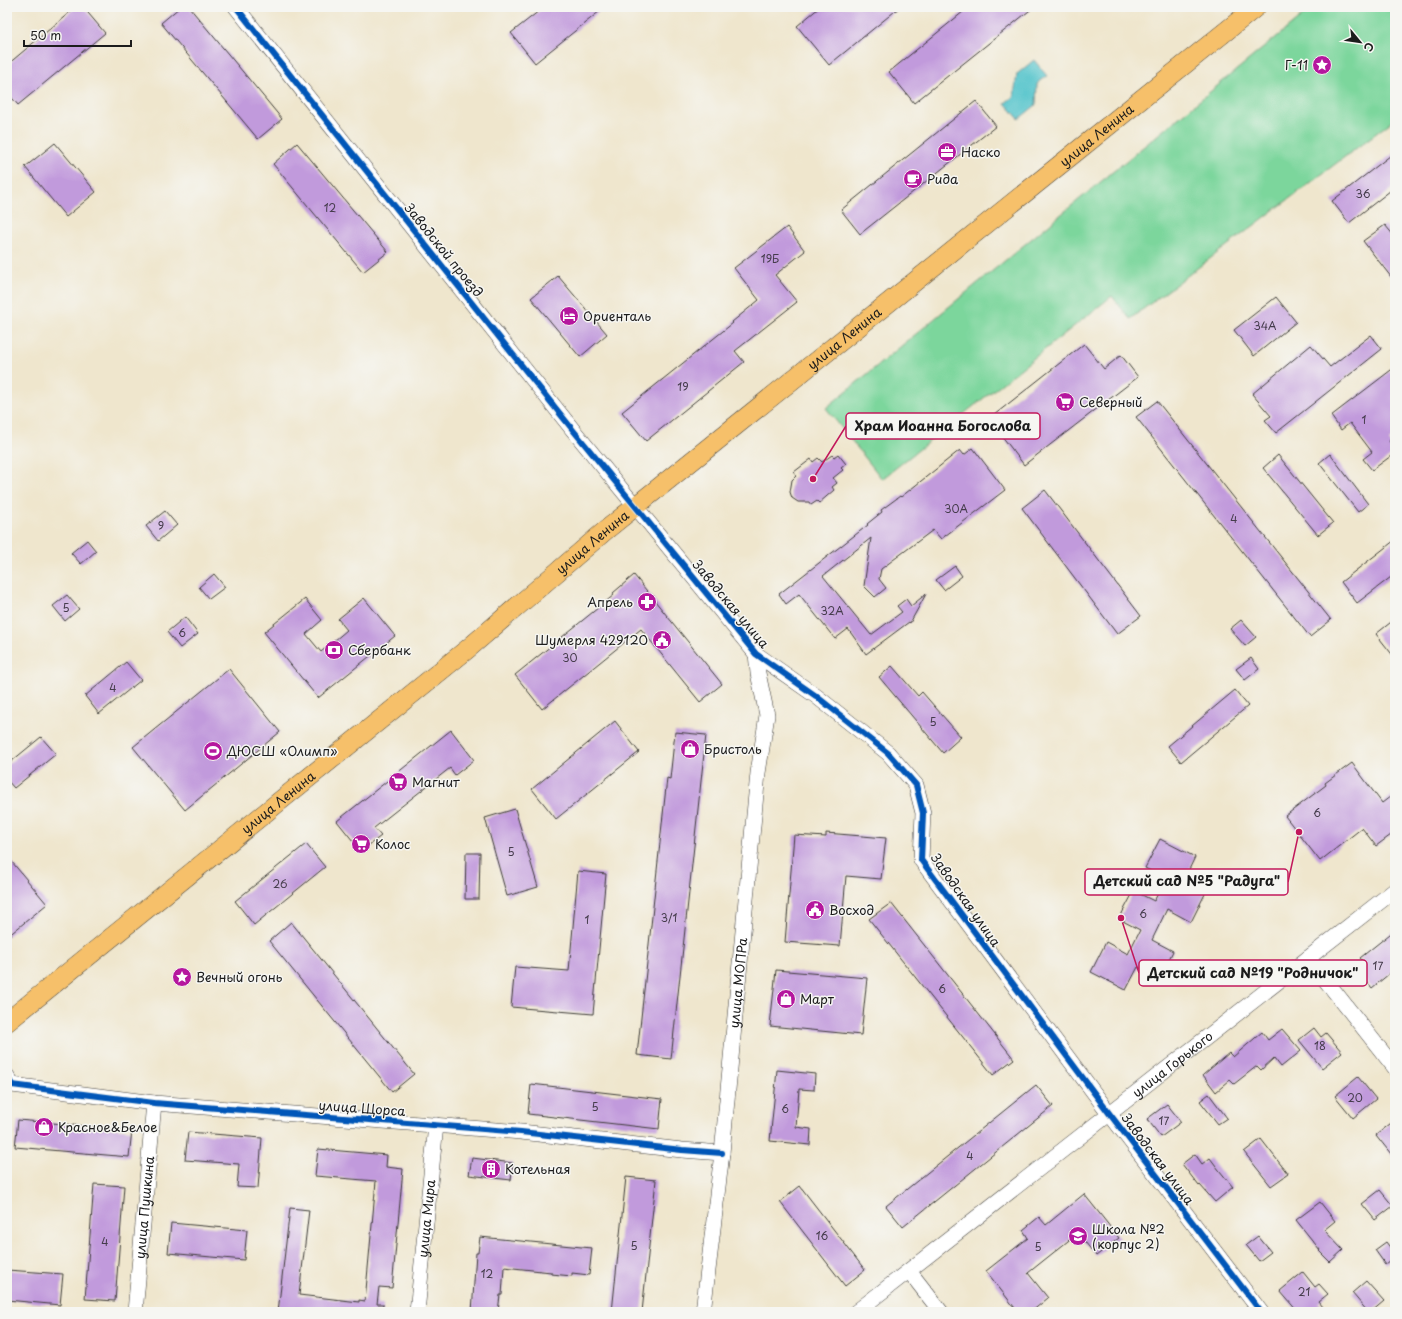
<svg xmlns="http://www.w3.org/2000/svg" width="1402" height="1319" font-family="'Playpen Sans',sans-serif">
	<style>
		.green { fill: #7cd69c; stroke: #4c795c }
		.water { fill: #57c5cc; stroke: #3a7074 }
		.building { fill: #c19adc }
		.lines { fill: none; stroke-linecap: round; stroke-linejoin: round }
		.minor-casing { stroke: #3c3a37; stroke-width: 16 }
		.major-casing { stroke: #3c3a37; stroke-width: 20 }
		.minor { stroke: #fff; stroke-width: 15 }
		.major { stroke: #f6c06b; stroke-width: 19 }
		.cycleway-casing { stroke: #f6f6f2; stroke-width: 8 }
		.cycleway { stroke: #0057b8; stroke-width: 6 }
		.labels { text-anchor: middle; stroke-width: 3; stroke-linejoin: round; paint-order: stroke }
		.number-label { font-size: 11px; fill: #453c4c }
		.poi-label { font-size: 13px; fill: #1c1c1c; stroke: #f6f6f2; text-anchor: start }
		.street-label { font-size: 13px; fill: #1c1c1c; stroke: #f6f6f2 }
		.leader { fill: none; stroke: #c2185b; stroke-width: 1.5 }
		.callout-dot { fill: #c2185b; stroke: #f6f6f2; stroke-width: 1.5 }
		.callout { fill: #f6f6f2; stroke: #c2185b; stroke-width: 1.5 }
		.callout-label { font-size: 14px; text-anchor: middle; font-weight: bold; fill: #1c1c1c }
	</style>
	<rect width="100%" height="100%" fill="#f6f6f2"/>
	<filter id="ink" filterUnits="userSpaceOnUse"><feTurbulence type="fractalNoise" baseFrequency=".025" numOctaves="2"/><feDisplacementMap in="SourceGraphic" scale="8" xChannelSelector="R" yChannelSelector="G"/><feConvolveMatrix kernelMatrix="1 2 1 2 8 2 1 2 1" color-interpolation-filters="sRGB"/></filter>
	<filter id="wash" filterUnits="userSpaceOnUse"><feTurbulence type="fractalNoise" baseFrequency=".012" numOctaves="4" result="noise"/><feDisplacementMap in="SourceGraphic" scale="16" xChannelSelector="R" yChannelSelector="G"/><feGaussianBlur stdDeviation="0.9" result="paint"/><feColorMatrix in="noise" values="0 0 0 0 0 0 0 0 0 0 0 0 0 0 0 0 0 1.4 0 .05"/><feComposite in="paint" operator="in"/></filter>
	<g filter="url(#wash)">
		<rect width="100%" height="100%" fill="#efe6cd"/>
		<path class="green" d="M1313 7H1395V119L1130 319 1112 296 882 479 826 408Z"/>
		<path class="water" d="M1034 60 1047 76 1037 84 1036 105 1019 119 1005 103 1014 96 1017 74Z"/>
		<g id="blocks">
			<g class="building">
				<path d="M76 7H83L105 33 18 105 7 92V65Z"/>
				<path d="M180 7H189L282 119 258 139 161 23Z"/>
				<path d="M544 7H605L535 63 511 33Z"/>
				<path d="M820 7H900L829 65 797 26Z"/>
				<path d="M969 7H1034L914 103 889 72Z"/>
				<path d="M976 101 996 126 860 234 841 210Z"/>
				<path d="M55 143 96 192 66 217 25 167Z"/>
				<path d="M297 143 388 252 363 272 273 164Z"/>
				<path d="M1395 152V187L1349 223 1332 201Z"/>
				<path d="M1385 225 1395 237V282L1363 241Z"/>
				<path d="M787 227 805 251 775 275 797 302 735 351 744 362 646 441 622 412 733 323 732 322 759 300 734 268Z"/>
				<path d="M558 276 607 334 580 357 531 298Z"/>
				<path d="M1276 297 1296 322 1254 356 1234 330Z"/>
				<path d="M1371 335 1382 349 1276 433 1265 420 1271 416 1252 394 1311 345 1330 367Z"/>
				<path d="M1084 344 1104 369 1121 355 1138 377 1024 465 989 419Z"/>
				<path d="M1395 367V436L1389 441 1395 449V453L1372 470 1363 459 1372 452 1350 423 1341 430 1331 416Z"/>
				<path d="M1157 401 1331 620 1310 637 1136 417Z"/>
				<path d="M973 448 1005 490 941 539 933 530 881 569 879 579 886 588 875 597 864 586 871 538 823 576 871 635 902 612 897 606 906 599 911 606 926 594 910 623 909 622 866 654 848 629 835 639 799 594 786 604 779 594 868 525 867 524 882 512 881 510 900 496 901 497 960 450 964 455Z"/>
				<path d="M838 454 846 464 841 468 843 470 833 478 837 483 832 487 834 490 819 503 817 501 811 505 809 502H798L792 498 790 492 792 480 796 476 794 472 811 459 813 462 818 458 822 462 832 455 834 457Z"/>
				<path d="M1330 454 1368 504 1358 512 1319 463Z"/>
				<path d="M1278 455 1333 523 1318 535 1263 468Z"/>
				<path d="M1045 490 1141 616 1117 634 1022 508Z"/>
				<path d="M165 511 177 525 158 541 146 526Z"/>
				<path d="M87 540 96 551 81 564 71 553Z"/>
				<path d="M1395 540V574L1357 603 1341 582Z"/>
				<path d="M955 566 962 576 944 590 936 580Z"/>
				<path d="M214 574 225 587 209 599 199 587Z"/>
				<path d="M634 575 722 684 700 702 641 629 542 709 515 675 614 595 613 593Z"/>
				<path d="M67 595 79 609 65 621 53 606Z"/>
				<path d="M364 598 395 636 318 698 264 632 305 599 322 620 306 634 321 652 347 630 338 619Z"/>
				<path d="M185 617 198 634 180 648 167 632Z"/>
				<path d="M1395 619V658L1376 634Z"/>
				<path d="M1241 620 1256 637 1245 646 1230 629Z"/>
				<path d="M1251 658 1259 669 1245 680 1236 669Z"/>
				<path d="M126 662 141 680 99 714 85 696Z"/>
				<path d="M892 666 918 696 922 692 961 737 943 753 879 677Z"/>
				<path d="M229 669 280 732 185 810 133 747Z"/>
				<path d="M1235 690 1248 706 1181 762 1168 746Z"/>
				<path d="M615 721 639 752 556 819 532 789Z"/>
				<path d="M451 730 474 760 455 775 450 768 374 828 381 836 361 851 337 821Z"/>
				<path d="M675 732 706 735 671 1059 637 1055 667 778 670 779Z"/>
				<path d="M41 737 56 754 14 788 7 780V765Z"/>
				<path d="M1352 763 1382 803 1395 793V832L1376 846 1362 828 1320 861 1285 816 1326 785 1325 783Z"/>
				<path d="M515 809 538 887 507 896 485 818Z"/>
				<path d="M826 833 886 838 881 879 846 876 840 946 785 942 794 835 826 837Z"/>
				<path d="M1160 839 1195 857 1183 882 1205 894 1191 922 1167 909 1152 940 1173 951 1160 978 1138 967 1126 990 1091 972 1106 942 1128 954 1140 930 1119 919 1134 891 1154 901 1166 879 1145 868Z"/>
				<path d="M306 844 325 867 254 925 235 901Z"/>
				<path d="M466 853H480L479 899H465Z"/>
				<path d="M7 856 47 904 7 937Z"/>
				<path d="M578 871 606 874 593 1014 511 1007 515 967 569 971Z"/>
				<path d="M891 903 1014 1059 993 1075 869 919Z"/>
				<path d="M291 922 414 1074 392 1092 269 941Z"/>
				<path d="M1395 930V969L1372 988 1357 970 1365 964 1360 958Z"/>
				<path d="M776 970 867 978 861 1035 770 1026Z"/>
				<path d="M1314 1028 1321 1037 1326 1033 1342 1052 1322 1068 1299 1040Z"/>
				<path d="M1282 1029 1301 1051 1281 1067 1274 1058 1261 1070 1257 1066 1234 1084 1230 1080 1216 1092 1203 1075 1229 1053 1233 1057 1262 1032 1268 1040Z"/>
				<path d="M777 1070 815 1074 814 1090 799 1089 796 1127 811 1129 810 1145 770 1141Z"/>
				<path d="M1358 1077 1376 1099 1353 1118 1335 1096Z"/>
				<path d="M531 1084 662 1099 659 1129 528 1114Z"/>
				<path d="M1036 1085 1053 1106 903 1227 886 1206Z"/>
				<path d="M1209 1094 1227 1118 1218 1124 1200 1101Z"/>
				<path d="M1167 1104 1181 1122 1161 1137 1147 1119Z"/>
				<path d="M18 1120 132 1130 129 1157 15 1147Z"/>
				<path d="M1395 1120V1159L1376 1135Z"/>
				<path d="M188 1132 262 1138 258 1188 237 1187 239 1164 185 1160Z"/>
				<path d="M1261 1139 1288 1174 1271 1186 1244 1152Z"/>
				<path d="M318 1149 387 1155 386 1167 403 1169 392 1288 379 1287 377 1304H383V1312H278L290 1208 309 1210 299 1295 359 1302V1300L365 1301 376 1181 315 1176Z"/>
				<path d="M1195 1154 1202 1164 1210 1158 1219 1170 1233 1187 1215 1202 1200 1185 1199 1186 1182 1164Z"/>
				<path d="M472 1158 513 1163 511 1180 469 1175Z"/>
				<path d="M626 1177 656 1180 642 1312H612Z"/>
				<path d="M94 1184 124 1186 115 1301 85 1299Z"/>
				<path d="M800 1186 865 1270 845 1286 780 1202Z"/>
				<path d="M1380 1190 1393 1206 1375 1220 1362 1204Z"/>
				<path d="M1084 1194 1119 1238 1096 1256 1078 1233 1028 1273 1048 1298 1031 1312H1018L986 1271 1028 1238 1023 1230 1039 1217 1046 1225Z"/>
				<path d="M1320 1202 1335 1221 1324 1230 1343 1250 1330 1262 1319 1251 1320 1250 1296 1220Z"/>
				<path d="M171 1223 247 1230 244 1260 168 1253Z"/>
				<path d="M1258 1236 1271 1252 1259 1261 1246 1245Z"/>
				<path d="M480 1237 592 1248 589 1275 572 1273V1276L551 1274V1272L504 1267 502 1295H500L498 1312H472L476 1253H478Z"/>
				<path d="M1386 1242 1395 1254V1256L1385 1264 1375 1250Z"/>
				<path d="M7 1270 63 1274 60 1305 7 1300Z"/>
				<path d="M1303 1272 1315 1287 1319 1284 1328 1294 1318 1302 1326 1312H1298L1280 1291Z"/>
				<path d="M1366 1281 1384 1301 1371 1312H1368L1352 1293Z"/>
			</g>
		</g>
	</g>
	<g filter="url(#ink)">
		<use href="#blocks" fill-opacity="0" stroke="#3c3a37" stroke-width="1"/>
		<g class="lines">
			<g class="minor-casing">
				<g id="minor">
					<path d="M236 7 573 430 756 654 816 696 888 753 916 785 923 813 921 860 1109 1113 1261 1312"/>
					<path d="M1308 958 1395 1068"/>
					<path d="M7 1076 12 1085 154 1103 521 1132 682 1150 722 1153"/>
					<path d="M909 1271 941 1312"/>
					<path id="s1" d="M135 1312 154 1103"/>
					<path id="s2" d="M417 1312 436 1125"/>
					<path id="s3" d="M703 1312 722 1153 758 773 767 715 758 673 756 654"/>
					<path id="s4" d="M856 1312 1395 890"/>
				</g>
			</g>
			<g class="major-casing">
				<g id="major">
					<path id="s5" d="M7 1022 470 647 606 530 1256 7"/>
				</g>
			</g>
			<use href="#minor" class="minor"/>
			<use href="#major" class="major"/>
			<g class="cycleway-casing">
				<g id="cycleway">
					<path d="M236 7 573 430 756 654 816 696 888 753 916 785 923 813 921 860 1109 1113 1261 1312"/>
					<path d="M7 1076 12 1085 154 1103 521 1132 682 1150 722 1153"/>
				</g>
			</g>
			<use href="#cycleway" class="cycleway"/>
		</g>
	</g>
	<defs>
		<g id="sight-disc" transform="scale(1)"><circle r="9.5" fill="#b5179e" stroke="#f6f6f2"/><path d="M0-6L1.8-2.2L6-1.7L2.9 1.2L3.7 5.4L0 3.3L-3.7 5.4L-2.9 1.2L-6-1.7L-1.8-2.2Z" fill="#fff"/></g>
		<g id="office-disc" transform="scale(1)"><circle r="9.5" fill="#b5179e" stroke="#f6f6f2"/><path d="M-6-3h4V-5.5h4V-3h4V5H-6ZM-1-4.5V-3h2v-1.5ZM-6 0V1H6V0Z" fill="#fff"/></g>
		<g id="cafe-disc" transform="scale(1)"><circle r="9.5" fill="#b5179e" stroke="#f6f6f2"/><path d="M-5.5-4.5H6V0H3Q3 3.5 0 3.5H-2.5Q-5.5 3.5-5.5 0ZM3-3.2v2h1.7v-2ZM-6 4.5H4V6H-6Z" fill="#fff"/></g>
		<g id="hotel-disc" transform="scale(1)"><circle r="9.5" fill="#b5179e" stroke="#f6f6f2"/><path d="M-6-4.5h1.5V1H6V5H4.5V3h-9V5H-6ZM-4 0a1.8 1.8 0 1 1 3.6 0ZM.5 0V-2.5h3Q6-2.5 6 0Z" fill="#fff"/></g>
		<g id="supermarket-disc" transform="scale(1)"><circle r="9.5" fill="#b5179e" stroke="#f6f6f2"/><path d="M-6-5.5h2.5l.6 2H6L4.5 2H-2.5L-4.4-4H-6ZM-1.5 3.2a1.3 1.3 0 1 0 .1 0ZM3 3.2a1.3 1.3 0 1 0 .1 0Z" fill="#fff"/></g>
		<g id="pharmacy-disc" transform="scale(1)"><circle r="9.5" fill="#b5179e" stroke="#f6f6f2"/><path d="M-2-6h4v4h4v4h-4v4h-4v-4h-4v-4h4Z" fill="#fff"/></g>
		<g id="civic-disc" transform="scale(1)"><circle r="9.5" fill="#b5179e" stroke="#f6f6f2"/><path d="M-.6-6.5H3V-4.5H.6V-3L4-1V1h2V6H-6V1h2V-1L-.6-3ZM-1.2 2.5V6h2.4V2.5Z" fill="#fff"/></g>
		<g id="bank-disc" transform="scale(1)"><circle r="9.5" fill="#b5179e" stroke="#f6f6f2"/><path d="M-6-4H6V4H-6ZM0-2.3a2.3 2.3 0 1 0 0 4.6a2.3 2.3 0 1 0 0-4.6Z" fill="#fff"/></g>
		<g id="shop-disc" transform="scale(1)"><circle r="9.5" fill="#b5179e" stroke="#f6f6f2"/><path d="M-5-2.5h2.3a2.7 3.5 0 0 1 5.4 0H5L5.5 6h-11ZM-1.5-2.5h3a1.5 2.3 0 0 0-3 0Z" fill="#fff"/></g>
		<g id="stadium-disc" transform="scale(1)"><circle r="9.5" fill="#b5179e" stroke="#f6f6f2"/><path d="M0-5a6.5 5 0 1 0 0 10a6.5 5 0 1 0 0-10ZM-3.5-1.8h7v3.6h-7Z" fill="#fff"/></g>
		<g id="building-disc" transform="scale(1)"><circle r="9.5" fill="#b5179e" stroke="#f6f6f2"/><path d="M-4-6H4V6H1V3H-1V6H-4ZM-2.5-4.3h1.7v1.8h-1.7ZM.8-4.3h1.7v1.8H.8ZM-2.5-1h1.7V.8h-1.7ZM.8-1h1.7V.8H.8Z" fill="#fff"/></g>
		<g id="school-disc" transform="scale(1)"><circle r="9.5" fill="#b5179e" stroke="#f6f6f2"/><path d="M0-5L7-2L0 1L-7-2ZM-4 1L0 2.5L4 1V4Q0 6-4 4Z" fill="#fff"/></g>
	</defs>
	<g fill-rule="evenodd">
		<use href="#sight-disc" x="1322" y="65"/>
		<use href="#office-disc" x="947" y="152"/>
		<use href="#cafe-disc" x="913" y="179"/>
		<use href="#hotel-disc" x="569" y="316"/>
		<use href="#supermarket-disc" x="1065" y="402"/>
		<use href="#pharmacy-disc" x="647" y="602"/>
		<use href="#civic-disc" x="662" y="640"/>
		<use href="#bank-disc" x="334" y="650"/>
		<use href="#shop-disc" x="690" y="749"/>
		<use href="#stadium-disc" x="213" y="751"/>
		<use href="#supermarket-disc" x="398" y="782"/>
		<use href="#supermarket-disc" x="361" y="844"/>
		<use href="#civic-disc" x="815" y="910"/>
		<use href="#sight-disc" x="182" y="977"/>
		<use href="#shop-disc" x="786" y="999"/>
		<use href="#shop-disc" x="44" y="1127"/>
		<use href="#building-disc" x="491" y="1169"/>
		<use href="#school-disc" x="1078" y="1236"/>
	</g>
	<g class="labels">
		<g class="number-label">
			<text x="1363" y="198">36</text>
			<text x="330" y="212">12</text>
			<text x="770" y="263">19Б</text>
			<text x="1265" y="330">34А</text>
			<text x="683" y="391">19</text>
			<text x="1364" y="424">1</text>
			<text x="956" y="513">30А</text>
			<text x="1234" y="523">4</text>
			<text x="161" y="530">9</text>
			<text x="66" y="612">5</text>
			<text x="832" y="615">32А</text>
			<text x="182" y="637">6</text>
			<text x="570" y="662">30</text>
			<text x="113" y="692">4</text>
			<text x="933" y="726">5</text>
			<text x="1317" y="817">6</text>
			<text x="511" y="856">5</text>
			<text x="280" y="888">26</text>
			<text x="1143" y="918">6</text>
			<text x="669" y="922">3/1</text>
			<text x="587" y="924">1</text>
			<text x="1378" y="970">17</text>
			<text x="942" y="993">6</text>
			<text x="1320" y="1050">18</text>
			<text x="1355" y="1102">20</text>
			<text x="595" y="1111">5</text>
			<text x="785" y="1113">6</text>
			<text x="1164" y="1125">17</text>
			<text x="970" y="1160">4</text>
			<text x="822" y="1240">16</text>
			<text x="105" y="1246">4</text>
			<text x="634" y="1250">5</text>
			<text x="1038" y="1251">5</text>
			<text x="487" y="1278">12</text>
			<text x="1304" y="1296">21</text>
		</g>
		<g class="poi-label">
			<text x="1308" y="70" text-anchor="end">Г-11</text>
			<text x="961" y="157">Наско</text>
			<text x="927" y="184">Рида</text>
			<text x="583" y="321">Ориенталь</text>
			<text x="1079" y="407">Северный</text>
			<text x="633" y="607" text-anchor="end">Апрель</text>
			<text x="648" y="645" text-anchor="end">Шумерля 429120</text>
			<text x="348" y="655">Сбербанк</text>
			<text x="704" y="754">Бристоль</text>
			<text x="227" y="756">ДЮСШ «Олимп»</text>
			<text x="412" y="787">Магнит</text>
			<text x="375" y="849">Колос</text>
			<text x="829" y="915">Восход</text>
			<text x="196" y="982">Вечный огонь</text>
			<text x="800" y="1004">Март</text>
			<text x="58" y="1132">Красное&amp;Белое</text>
			<text x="505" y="1174">Котельная</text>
			<text x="1092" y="1234">Школа №2<tspan x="1092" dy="15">(корпус 2)</tspan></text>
		</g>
		<g class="street-label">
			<text dy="5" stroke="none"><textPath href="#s5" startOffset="1405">улица Ленина</textPath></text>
			<text transform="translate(444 250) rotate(51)" y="5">Заводской проезд</text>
			<text dy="5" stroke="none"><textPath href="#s5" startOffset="1081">улица Ленина</textPath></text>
			<text dy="5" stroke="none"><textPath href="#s5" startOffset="757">улица Ленина</textPath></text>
			<text transform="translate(731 604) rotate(50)" y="5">Заводская улица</text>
			<text dy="5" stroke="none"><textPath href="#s5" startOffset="349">улица Ленина</textPath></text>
			<text transform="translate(966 900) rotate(55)" y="5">Заводская улица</text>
			<text dy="5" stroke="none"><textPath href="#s3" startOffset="331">улица МОПРа</textPath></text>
			<text dy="5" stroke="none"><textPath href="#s4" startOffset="402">улица Горького</textPath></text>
			<text transform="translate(362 1108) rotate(4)" y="5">улица Щорса</text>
			<text transform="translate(1158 1159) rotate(53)" y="5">Заводская улица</text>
			<text dy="5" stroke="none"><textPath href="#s1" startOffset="105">улица Пушкина</textPath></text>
			<text dy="5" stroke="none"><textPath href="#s2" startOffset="94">улица Мира</textPath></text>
		</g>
	</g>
	<path class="leader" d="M813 479L846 426M1299 832L1288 882M1121 918L1139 973"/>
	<g class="callout-dot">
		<circle cx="813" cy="479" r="4"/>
		<circle cx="1299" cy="832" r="4"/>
		<circle cx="1121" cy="918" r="4"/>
	</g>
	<g class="callout">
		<rect x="846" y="413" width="194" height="26" rx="4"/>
		<rect x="1085" y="869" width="203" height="26" rx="4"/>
		<rect x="1139" y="960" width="228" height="26" rx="4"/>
	</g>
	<g class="callout-label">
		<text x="943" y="431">Храм Иоанна Богослова</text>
		<text x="1187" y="886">Детский сад №5 "Радуга"</text>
		<text x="1253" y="978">Детский сад №19 "Родничок"</text>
	</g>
	<rect width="1402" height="1319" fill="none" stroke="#f6f6f2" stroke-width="24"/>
	<g transform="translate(1360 42) rotate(119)" stroke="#f6f6f2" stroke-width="3" paint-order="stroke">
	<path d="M0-3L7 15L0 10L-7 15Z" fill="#1c1c1c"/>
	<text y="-6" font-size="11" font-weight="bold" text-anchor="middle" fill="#1c1c1c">С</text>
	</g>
	<path d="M24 40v6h107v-6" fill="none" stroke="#1c1c1c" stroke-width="2"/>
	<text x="30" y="40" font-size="12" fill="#1c1c1c" stroke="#f6f6f2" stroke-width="3" paint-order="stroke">50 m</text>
</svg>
